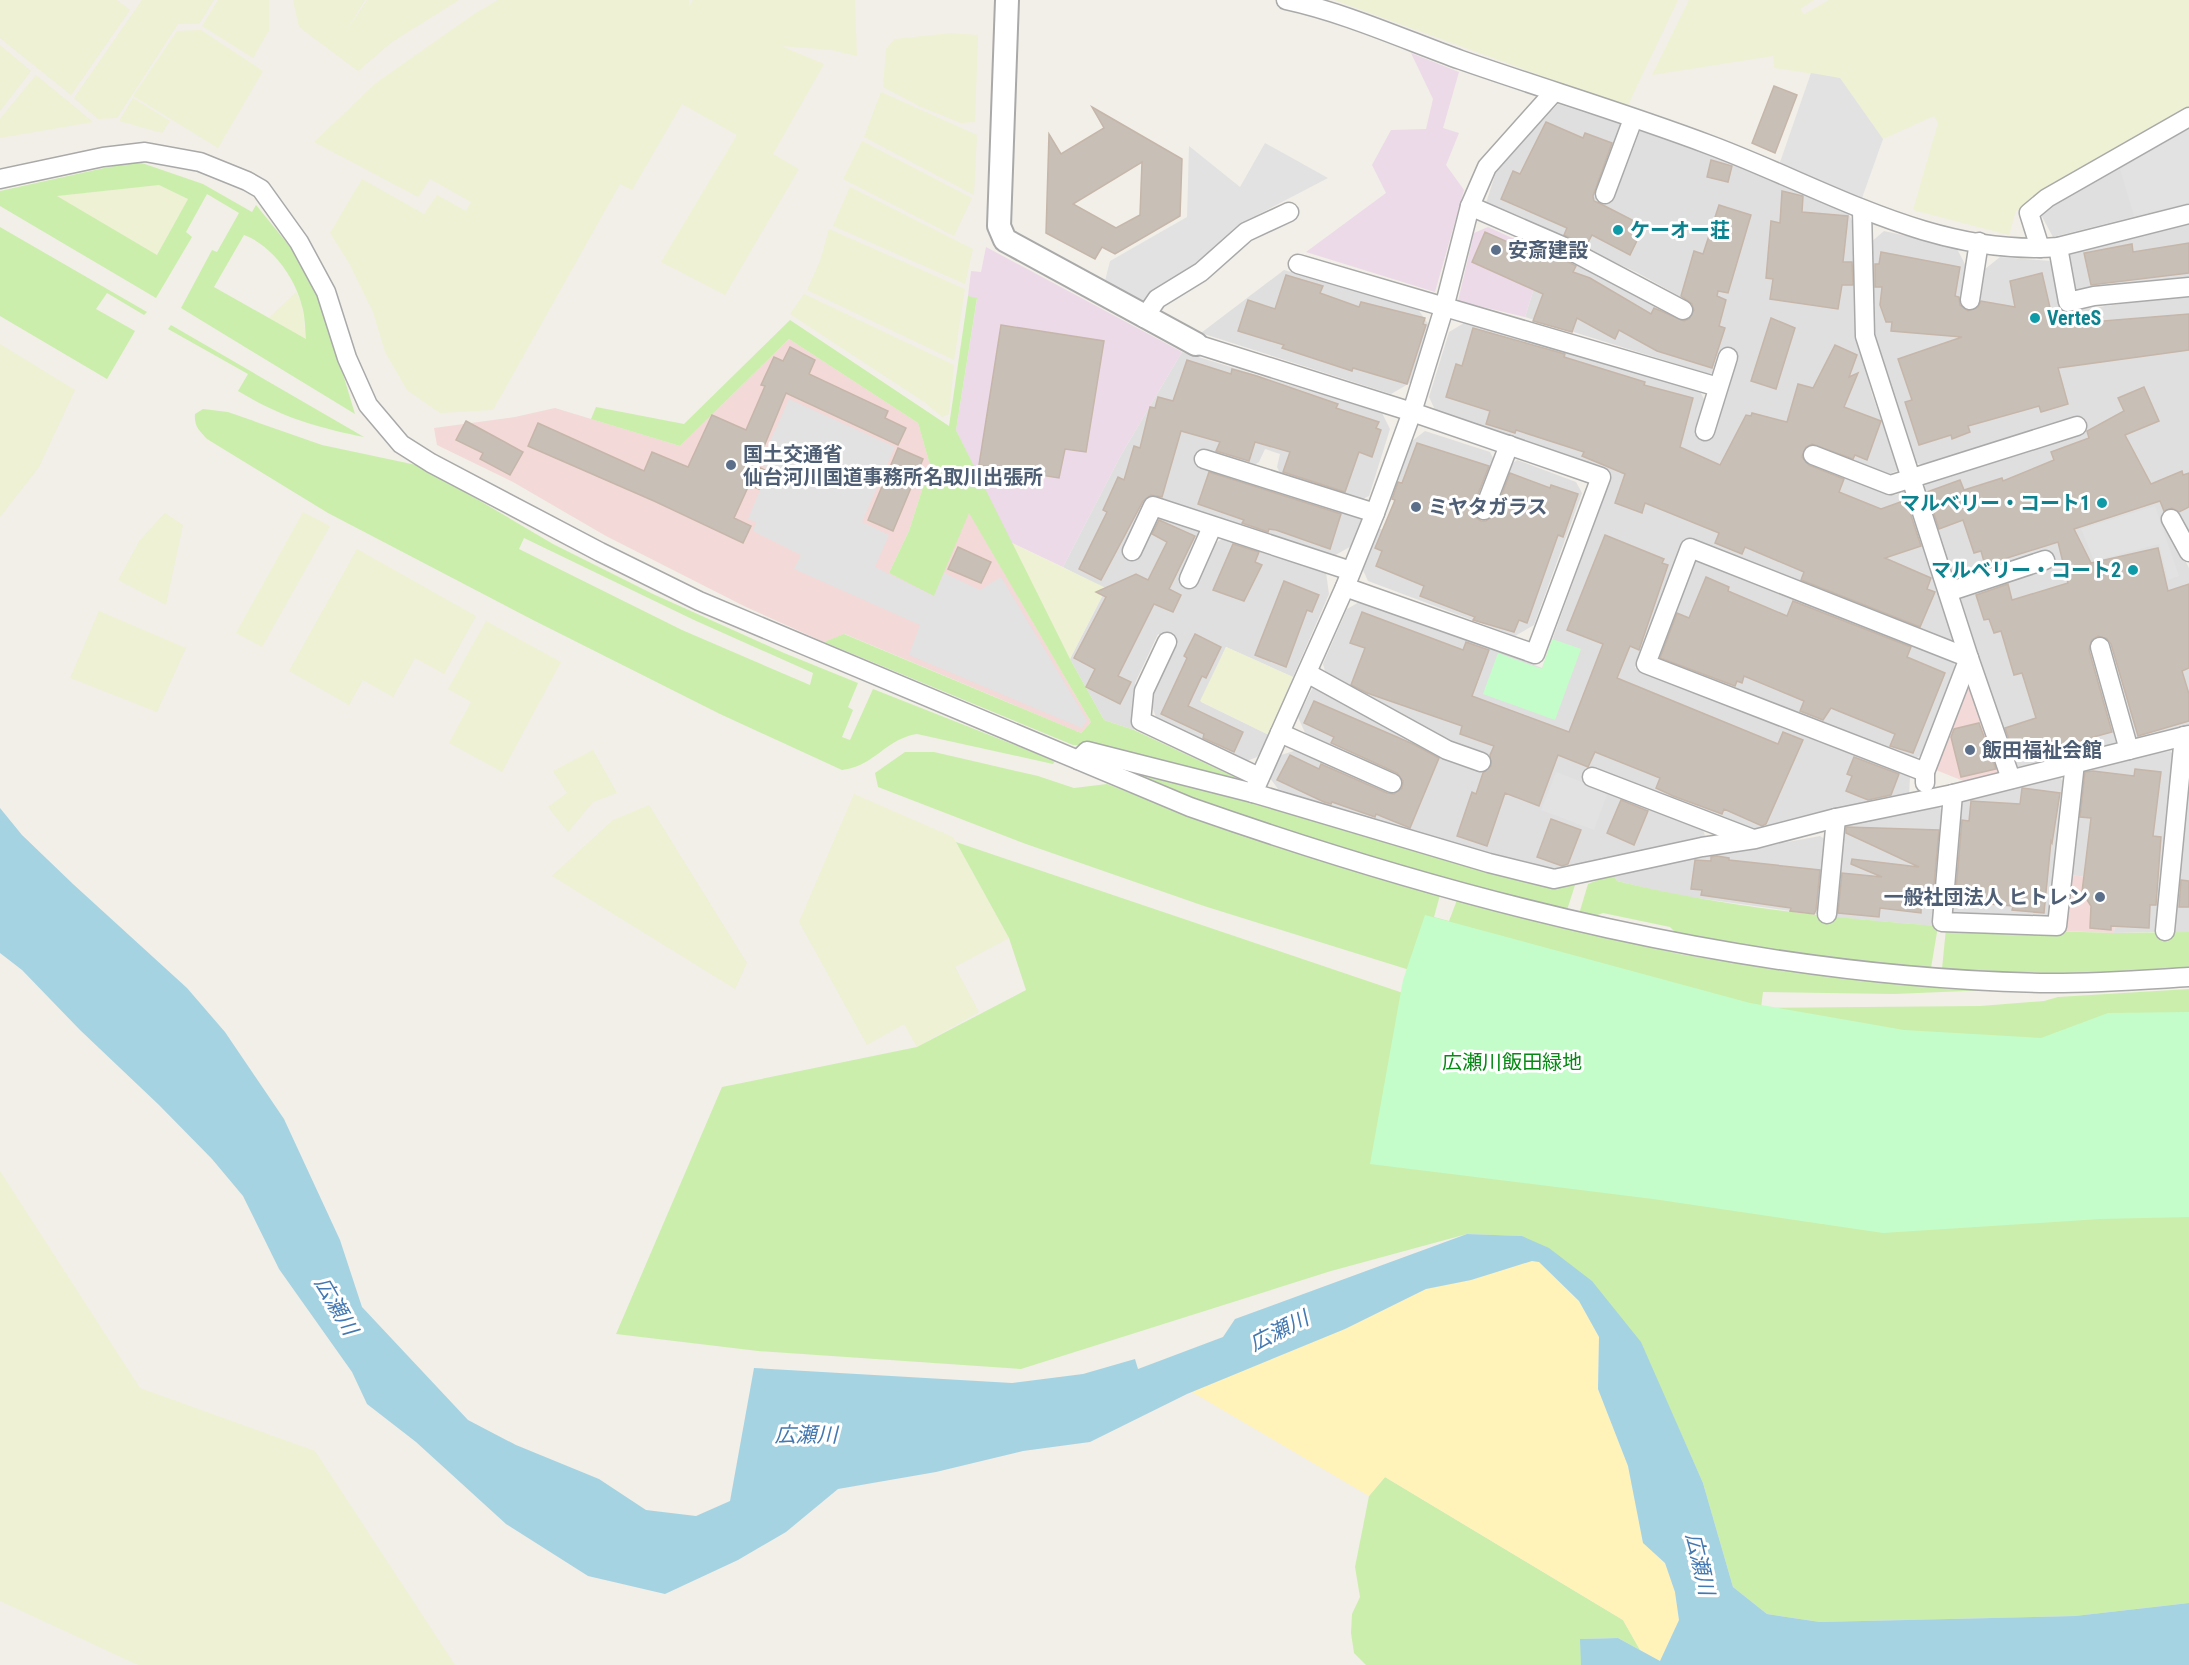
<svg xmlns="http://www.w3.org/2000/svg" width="2189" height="1665" font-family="'Roboto Condensed','Noto Sans JP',sans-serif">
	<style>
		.residential { fill: #e0dfdf }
		.commercial { fill: #f3d9d7 }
		.industrial { fill: #ecdae8 }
		.farmland { fill: #eef1d3 }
		.grass { fill: #cbeeac; fill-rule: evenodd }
		.sand { fill: #fff3b9 }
		.park { fill: #c4fdca }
		.parking { fill: #e2e2e2 }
		.water { fill: #a6d3e2 }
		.building { fill: #c8bfb7; stroke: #c5b6a9; stroke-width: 1.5; fill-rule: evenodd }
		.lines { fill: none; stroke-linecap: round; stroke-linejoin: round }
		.minor-casing { stroke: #a9a9a9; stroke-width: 21 }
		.tertiary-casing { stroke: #a9a9a9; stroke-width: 26 }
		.minor { stroke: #fff; stroke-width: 18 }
		.tertiary { stroke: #fff; stroke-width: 22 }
		.culture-dot { fill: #0f9aa8; stroke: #fff; stroke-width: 2 }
		.service-dot { fill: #5c6f8a; stroke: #fff; stroke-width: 2 }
		.labels { text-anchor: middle; stroke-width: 6; stroke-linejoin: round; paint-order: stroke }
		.culture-label { font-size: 20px; font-weight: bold; fill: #0d838f; stroke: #fff; text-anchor: start }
		.service-label { font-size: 20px; font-weight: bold; fill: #4e5e75; stroke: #fff; text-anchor: start }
		.park-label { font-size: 20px; fill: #058a13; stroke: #fff }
		.water-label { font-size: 21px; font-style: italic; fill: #4378b1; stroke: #fff }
	</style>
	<rect width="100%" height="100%" fill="#f2efe8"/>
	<g class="residential">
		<path d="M1558 104 1624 125 1599 194 1614 199 1640 131 1711 152 1846 208 1852 221 1857 336 1872 394 1899 470 1884 476 1807 459 1895 495 1906 491 1954 636 1952 643 1686 543 1635 668 1910 777 1909 796 1756 832 1593 768 1586 783 1703 829 1706 840 1562 872 1416 835 1278 789 1270 778 1281 755 1297 750 1392 789 1398 775 1306 735 1298 717 1313 687 1451 760 1457 750 1328 681 1323 664 1347 609 1361 601 1542 668 1612 475 1437 414 1429 397 1449 332 1464 323 1700 391 1705 401 1696 433 1709 435 1716 372 1709 374 1525 317 1545 253 1557 248 1684 315 1690 302 1636 272 1486 203 1497 169Z"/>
		<path d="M2189 129V203L2053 237 2039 211Z"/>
		<path d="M2189 222V280L2074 295 2066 257 2076 251Z"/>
		<path d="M1884 231 1956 247 1966 266 1960 299 1978 302 1985 269 2000 257 2051 261 2060 312 2189 295V538L2164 520 2189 568V728L2015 771 1961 599 1966 593 1960 580 1952 576 1922 491 1929 479 1928 465 1915 463 1875 339 1870 243Z"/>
		<path d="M1284 270 1417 308 1429 325 1410 383 1391 394 1201 333Z"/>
		<path d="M1182 352 1382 413 1390 429 1369 496 1356 502 1282 477 1277 467 1280 454 1265 449 1259 462 1251 467 1365 518 1355 544 1332 557 1149 499 1150 524 1160 517 1197 528 1200 538 1196 584 1215 543 1228 536 1326 572 1329 594 1293 677 1226 647 1201 702 1269 735 1257 757 1242 763 1159 725 1150 701 1178 643 1158 634 1135 683 1134 730 1104 720 1070 659 1106 589 1063 567 1121 455Z"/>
		<path d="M1425 431 1490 452 1494 460 1473 509 1489 516 1508 467 1517 460 1576 482 1582 493 1534 625 1515 636 1368 581 1362 568 1378 528 1419 543 1437 495 1397 480 1412 441Z"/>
		<path d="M1698 559 1952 658 1955 666 1921 755 1912 761 1658 661 1655 653 1690 564Z"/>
		<path d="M2170 751 2176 757 2156 932 2114 933 2119 880 2068 875 2078 778 2087 767Z"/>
		<path d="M2189 764V932L2172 933Z"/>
		<path d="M2060 777 2064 783 2052 912 2047 918 1956 916 1951 912 1957 810 1966 799Z"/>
		<path d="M1939 807 1944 813 1934 926 1832 917 1839 834 1845 826Z"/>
		<path d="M1820 836 1826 840 1820 915 1675 895 1617 881 1613 874Z"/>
	</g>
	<g class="commercial">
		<path d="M789 339 918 423 930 465 909 531 889 573 934 595 969 512 1091 722 1081 733 845 634 824 642 746 607 606 536 513 482 437 445 434 428 515 417 555 408 680 446Z"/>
		<path d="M1966 684 1972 686 2001 768 1997 774 1966 782 1936 770 1935 763Z"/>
		<path d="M2068 875 2119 880 2114 933 2062 931Z"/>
	</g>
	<g class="industrial">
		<path d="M1411 53 1459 72 1443 128 1459 133 1446 165 1464 190 1435 292 1306 252 1386 193 1372 165 1391 130 1426 129 1433 99Z"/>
		<path d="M1488 227 1545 253 1525 317 1458 301 1474 233Z"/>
		<path d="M986 247 1182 352 1121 455 1063 567 1010 542 956 430 977 299 968 296 971 271 981 272Z"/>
	</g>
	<g class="farmland">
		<path d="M0 0H117L130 10 71 95 0 38Z"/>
		<path d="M142 0H214L199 24H178L117 118 98 119 74 98Z"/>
		<path d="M218 0H269V30L253 58 202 26Z"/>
		<path d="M293 0H365L345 33 367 0H459L392 42 358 71 299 27Z"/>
		<path d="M498 0H689V7L693 0H855L857 56 831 50 781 46 824 64 773 154 799 169 725 295 661 262 737 135 682 104 632 190 620 184 493 410 440 413 407 390 385 352 373 312 349 263 330 233 362 179 424 214 437 195 466 211 471 202 430 179 418 197 314 142 376 83 474 14Z"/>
		<path d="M1334 0H1678L1627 107Z"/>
		<path d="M1689 0H1814L1800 9 1804 14 1829 0H2189V108L2016 211 2009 235 1913 210 1938 123 1934 116 1883 139 1840 78 1774 68 1773 56 1652 75Z"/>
		<path d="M201 30 263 71 218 148 133 96 177 31Z"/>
		<path d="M951 33 978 35 975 122 961 123 921 107 883 87 886 49 895 39Z"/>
		<path d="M0 45 31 71 0 111Z"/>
		<path d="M36 75 93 122 0 138V119Z"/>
		<path d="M881 92 977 135 974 195 864 137Z"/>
		<path d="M133 98 170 121 162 133 119 121Z"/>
		<path d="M862 141 972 198 954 236 843 179Z"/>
		<path d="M159 185 188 199 157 255 56 196Z"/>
		<path d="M850 187 973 249 965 284 833 226Z"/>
		<path d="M829 229 965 289 954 360 807 290 820 261Z"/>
		<path d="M296 292 302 305 306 339 269 318Z"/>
		<path d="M804 294 954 365 949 414 942 417 926 403 790 314Z"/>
		<path d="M0 344 75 390 39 467 0 517Z"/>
		<path d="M303 512 330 526 262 647 236 633Z"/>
		<path d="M165 513 183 525 166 605 118 580 140 540Z"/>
		<path d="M1010 542 1106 588 1070 659Z"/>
		<path d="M357 549 476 616 444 674 415 658 393 697 363 680 349 705 289 671Z"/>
		<path d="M99 611 186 648 157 712 70 678Z"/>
		<path d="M486 621 561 662 502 772 449 743 471 702 448 689Z"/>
		<path d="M1226 647 1293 677 1269 735 1200 701Z"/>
		<path d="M593 750 617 793 593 802 568 832 548 807 567 793 553 771Z"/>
		<path d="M854 794 953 837 1009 938 955 967 979 1012 917 1047 904 1024 867 1045 799 922Z"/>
		<path d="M649 805 747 963 735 989 552 876 613 820Z"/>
		<path d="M0 1171 140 1388 315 1451 455 1665H138L0 1601Z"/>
	</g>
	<g class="grass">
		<path d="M136 161 203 184 252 212 256 205 296 254 321 301 355 414 181 308 212 250 217 252 239 213 207 194 186 232 192 237 156 298 0 206V191ZM159 185 188 199 157 255 57 196ZM244 235C272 245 295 278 302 306 305 316 305 328 306 339L214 287Z"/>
		<path d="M0 227 147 312 144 315 107 293 96 309 135 331 107 379 0 316Z"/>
		<path d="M968 296 977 298 956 430 1070 659 1104 720 1134 730 1241 780 1097 746 1073 745 824 642 844 634 1081 733 1091 722 969 513 934 596 889 573 909 531 930 465 918 423 789 339 680 446 591 419 596 407 684 424 790 320 949 426Z"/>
		<path d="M171 325 364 437C316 427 281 417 238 391L248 374 168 329Z"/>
		<path d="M203 409 228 412 322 445 421 466 553 544 653 594 784 653 858 683 848 707 853 710 842 737 850 740 873 689 1055 761 1053 764 917 734C885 739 875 766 842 770L720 714 533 620 328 513 207 439C199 430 194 426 195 414ZM524 538 694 620 813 673 810 685 682 630 519 549Z"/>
		<path d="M905 752H934L1038 776 1074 788 1107 784 1218 827 1440 895 1434 917 1449 921 1457 900 1679 954 1773 969 1990 990 1894 994 1763 992 1761 1008 1980 1006 2044 1001 2058 997 2189 989V1096L1432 977 1204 906 1026 844 878 787 875 773Z"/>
		<path d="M1098 763 1237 798 1524 882 1550 887 1575 885 1567 910 1447 881 1197 803Z"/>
		<path d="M956 842 1403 993 1604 1053 2189 1184V1603L2075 1616 1820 1622 1767 1614 1733 1587 1703 1483 1640 1342 1522 1236 1467 1234 1331 1271 1021 1369 758 1351 616 1334 722 1087 917 1047 1026 990 1009 938Z"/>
		<path d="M1613 874 1617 881C1722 907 1829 917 1938 926L1931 968 1754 950 1677 934 1670 927 1603 913 1592 917 1579 914 1588 884Z"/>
		<path d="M1946 928 2114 933 2189 932V971L2097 975 1942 969Z"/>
		<path d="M1385 1477 1623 1620 1640 1650 1618 1638 1581 1639V1665H1366L1354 1653 1351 1633 1352 1614 1360 1597 1355 1567 1369 1496Z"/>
	</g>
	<path class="sand" d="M1532 1261 1539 1262 1579 1301 1599 1337 1598 1389 1628 1466 1643 1542 1665 1563 1675 1592 1679 1620 1660 1661 1640 1650 1623 1620 1385 1477 1369 1496 1192 1392 1345 1329 1426 1289 1471 1280Z"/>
	<g class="park">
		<path d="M1552 639 1581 649 1555 720 1483 694 1498 653 1542 669Z"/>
		<path d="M1425 915 1750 1003 1904 1030 2041 1038 2108 1013 2189 1012V1217L2100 1219 1883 1233 1653 1199 1370 1164 1403 980Z"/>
	</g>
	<g class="parking">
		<path d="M1811 73 1840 78 1883 139 1862 198 1778 168Z"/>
		<path d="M2189 129V203L2134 216 2120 169Z"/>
		<path d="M1265 143 1328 178 1240 224 1193 268 1144 301 1105 281 1110 261 1187 217 1189 146 1240 187Z"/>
		<path d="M789 399 895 447 862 522 889 535 875 567 934 596 944 573 980 590 1001 577 1087 720 1082 728 909 655 920 625 794 569 801 555 753 531 756 522 748 519 769 469 760 464Z"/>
		<path d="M2155 506 2179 576 2168 580 2159 544 2094 561 2081 529Z"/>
		<path d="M1556 772 1608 792 1594 830 1541 810Z"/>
	</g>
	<path class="water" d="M0 808 22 835 73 884 187 988 225 1032 284 1119 340 1240 362 1307 468 1420 516 1445 599 1479 646 1510 696 1516 730 1501 754 1368 1012 1383 1083 1374 1135 1359 1138 1369 1223 1337 1235 1319 1467 1234 1522 1236 1549 1248 1592 1281 1641 1342 1703 1483 1733 1587 1767 1614 1820 1622 2075 1616 2189 1603V1665H1581L1580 1639 1618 1638 1660 1661 1679 1620 1675 1592 1665 1563 1643 1543 1628 1466 1598 1389 1599 1337 1579 1301 1539 1262 1532 1261 1471 1280 1426 1289 1345 1329 1187 1394 1090 1442 1023 1451 936 1472 838 1489 786 1532 738 1560 665 1594 588 1576 506 1524 416 1442 367 1404 352 1372 279 1269 243 1196 212 1159 159 1105 80 1030 22 970 0 953Z"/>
	<g class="building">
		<path d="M1774 86 1797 95 1775 153 1752 143Z"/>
		<path d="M1092 107 1182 159 1180 216 1115 254 1102 247 1095 259 1046 233 1049 134 1061 154 1104 128ZM1142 162 1140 215 1116 228 1073 204Z"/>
		<path d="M1546 122 1583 138 1585 133 1612 143 1593 196 1594 201 1601 204 1644 226 1630 255 1592 235 1586 246 1564 235 1567 228 1501 199 1513 171 1520 174Z"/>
		<path d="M1711 160 1732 166 1728 182 1707 177Z"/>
		<path d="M1782 191 1803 196 1802 212 1848 216 1843 262H1852L1853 285H1842L1838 309 1770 299 1773 279 1766 278 1771 221 1780 223Z"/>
		<path d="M1719 205 1751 215 1728 293 1718 291 1717 296 1726 300 1719 326 1725 328 1712 368 1657 351 1619 330 1615 339 1577 318 1572 332 1533 321 1543 294 1472 262 1485 232 1551 261 1554 255 1557 256 1576 266 1573 272 1590 278 1651 314 1654 308 1684 321 1689 319 1694 310 1692 304 1681 296 1694 251 1703 254Z"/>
		<path d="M2189 243V273L2091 285 2084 253 2132 244 2133 252Z"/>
		<path d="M1881 252 1960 267 1955 296 1959 297 1960 305 1968 311 1978 307 1981 301 2015 307 2010 281 2042 273 2054 325 2189 314V350L2058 368 2068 404 2041 412 2039 406 1968 426 1970 432 1952 439 1951 435 1919 445 1905 402 1912 400 1898 359 1962 337 1891 331 1892 322H1886L1880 305 1882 287H1875V264H1879Z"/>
		<path d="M1286 275 1323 286 1320 293 1359 307 1361 302 1425 318 1423 324 1426 325 1407 384 1353 368 1352 371 1282 348 1284 345 1238 331 1248 300 1275 309Z"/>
		<path d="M1771 318 1795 328 1776 389 1751 381Z"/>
		<path d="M1001 325 1104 341 1086 452 1065 449 1059 478 979 465Z"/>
		<path d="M1473 328 1565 354 1564 357 1645 382 1644 385 1693 398 1680 447 1720 465 1746 415 1751 416 1752 413 1787 422 1798 384 1813 388 1835 345 1857 355 1849 377 1858 373 1844 407 1881 421 1867 460 1855 455 1853 459 1812 444 1806 447 1802 457 1809 465 1844 479 1839 492 1881 509 1906 500 1921 546 1885 558 1931 578 1927 589 1935 592 1920 627 1801 580 1804 572 1745 547 1742 554 1715 543 1719 533 1645 503 1642 513 1615 503 1625 474 1582 456 1584 452 1516 430 1515 433 1486 424 1490 411 1446 397 1456 364 1462 366Z"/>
		<path d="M790 347 815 360 809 374 888 411 885 418 906 428 898 445 786 393 756 466 767 471 759 489 749 485 734 518 751 526 743 543 654 501 528 446 538 423 644 471 652 452 688 467 712 415 746 430 765 386 761 385 774 357 783 361Z"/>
		<path d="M1187 360 1231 374 1232 369 1257 376 1338 404 1336 408 1379 422 1376 428 1381 430 1372 457 1359 452 1345 492 1283 472 1290 452 1255 442 1249 461 1216 451 1220 442 1181 431 1162 497 1151 495 1143 501 1101 580 1079 569 1107 512 1103 510 1118 477 1124 480 1134 446 1140 448 1150 407 1155 408 1158 397 1173 401Z"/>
		<path d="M2144 387 2159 421 2125 435 2151 484 2182 471 2183 475 2189 473V507L2179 512 2172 508 2164 511 2160 501 2074 529 2091 563 2158 548 2168 591 2189 584V668L2182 671 2189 694V721L2138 736 2111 644 2107 639 2098 636 2092 640 2089 650 2112 732 2016 758 2005 728 2036 718 2022 673 2014 675 2001 631 1994 633 1989 619 1984 620 1976 595 2008 584 2012 600 2068 583 2058 542 1985 565 1981 551 1974 553 1963 520 1939 529 1927 492 1960 480 1964 490 2002 478 2003 481 2054 460 2051 452 2089 438 2087 431 2124 411 2118 398Z"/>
		<path d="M466 421 523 452 510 475 480 459 483 453 456 440Z"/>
		<path d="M1417 443 1489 466 1473 507 1475 517 1481 521H1486L1494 515 1510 473 1550 488 1551 485 1578 494 1563 537 1558 535 1527 623 1519 620 1514 632 1473 620 1475 617 1420 596 1424 586 1376 566 1382 551 1375 548 1395 500 1392 499 1398 482 1402 483Z"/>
		<path d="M898 448 923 459 893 531 868 520Z"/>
		<path d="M1209 472 1341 514 1330 549 1276 530 1269 529 1268 532 1242 523 1244 520 1198 504Z"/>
		<path d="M1159 520 1195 536 1169 589 1181 595 1173 612 1154 604 1118 676 1131 682 1120 704 1086 687 1095 669 1074 658 1106 597 1096 592 1136 574 1148 580 1167 542 1152 534Z"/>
		<path d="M1605 535 1664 559 1662 563 1668 565 1639 650 1630 646 1617 678 1778 744 1783 732 1803 740 1766 824 1762 826 1724 809 1722 814 1673 796 1656 788 1660 778 1595 752 1588 767 1558 755 1539 806 1505 793 1487 846 1457 836 1472 792 1476 794 1483 773 1491 766 1490 755 1494 746 1460 734 1462 726 1367 693 1351 685 1365 648 1350 643 1362 612 1463 650 1466 642 1489 650 1472 696 1569 732 1603 644 1567 630Z"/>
		<path d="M1233 544 1259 552 1255 562 1262 565 1244 601 1213 590Z"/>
		<path d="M958 547 991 562 981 583 948 569Z"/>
		<path d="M1706 577 1729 587 1728 591 1787 616 1793 601 1911 647 1907 657 1945 673 1913 753 1890 746 1895 734 1831 708 1823 720 1800 711 1804 701 1744 676 1742 683 1737 681 1735 686 1660 658 1677 613 1689 618Z"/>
		<path d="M1284 581 1319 595 1312 612 1307 610 1286 667 1255 655Z"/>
		<path d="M1195 634 1221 647 1206 678 1202 676 1188 706 1243 732 1234 752 1203 738 1204 734 1161 714 1187 658 1184 656Z"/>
		<path d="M1314 701 1413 744 1439 758 1410 828 1376 814 1375 817 1332 802 1331 804 1324 802 1277 780 1290 755 1319 769 1321 764 1387 793 1394 794 1402 788 1403 781 1397 773 1331 743 1334 737 1304 723Z"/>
		<path d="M1979 723 1996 769 1961 777 1951 737 1954 729Z"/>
		<path d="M1854 757 1899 774 1891 795 1868 800 1846 791 1852 776 1847 774Z"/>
		<path d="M2135 769 2161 772 2153 836 2161 837 2156 905H2150L2149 928 2111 926V930L2090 928 2091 906 2082 892 2091 818 2080 817 2085 772 2093 771 2134 776Z"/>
		<path d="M2022 788 2060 793 2052 843 2051 841 2044 913 2012 910 2013 906 1955 901 1962 820 1969 821 1971 801 2020 804Z"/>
		<path d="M1621 800 1648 811 1634 845 1607 833Z"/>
		<path d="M1551 819 1581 830 1568 864 1562 866 1537 857Z"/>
		<path d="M1846 827 1939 830 1932 906 1921 905V913L1880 908 1879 917 1838 913 1842 873 1882 877 1851 864 1852 859 1919 867 1846 833Z"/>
		<path d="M1717 856 1729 858V860L1820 870 1816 910 1814 914 1790 911 1791 908 1701 895 1702 890 1691 889 1695 860 1711 861V857Z"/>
		<path d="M2181 880 2189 881V907H2179Z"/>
	</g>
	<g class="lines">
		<g class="minor-casing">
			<g id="minor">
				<path d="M1286 0C1346 13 1403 39 1461 60 1544 89 1628 114 1710 145 1823 187 1933 257 2058 247L2189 214"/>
				<path d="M1554 92 1487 167 1470 206 1444 308 1412 412 1375 513 1345 587 1253 793 1489 863 1554 879 1702 847 1755 839 1836 818 1953 794 2189 735"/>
				<path d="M0 179 103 157 145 152 200 162 247 181 261 189 299 242 326 292 347 358 368 405 401 444 431 463 600 552 699 601 1190 807C1464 903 1749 976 2040 983 2090 984 2140 980 2189 977"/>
				<path d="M1605 194 1633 119"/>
				<path d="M1470 206 1562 246 1683 310"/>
				<path d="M1862 210 1865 336 1969 658 1925 772V783"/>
				<path d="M2058 247 2068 302 2094 296 2189 287"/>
				<path d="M2040 248 2029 213 2047 198 2189 117"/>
				<path d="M1298 264 1718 387"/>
				<path d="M1970 300 1979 242"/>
				<path d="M1144 318 1157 299 1201 272 1246 232 1289 212"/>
				<path d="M1196 344 1412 412 1601 477 1535 654 1345 587"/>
				<path d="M1705 431 1728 357"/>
				<path d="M1813 455 1890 485 2077 426"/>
				<path d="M1204 459 1375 513"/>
				<path d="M1484 510 1509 445"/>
				<path d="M2171 519 2189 552"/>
				<path d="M1132 551 1153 506 1351 571"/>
				<path d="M1189 579 1212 527"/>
				<path d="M1948 592 2045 560"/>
				<path d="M1167 642 1144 691 1141 721 1259 777"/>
				<path d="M2100 647 2129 750"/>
				<path d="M1307 673 1447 750 1481 762"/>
				<path d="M1280 733 1392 783"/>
				<path d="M1078 760 1087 751 1253 793"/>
				<path d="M1925 772 1646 664 1690 548 1969 658 2011 779"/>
				<path d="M1592 777 1753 839"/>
				<path d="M1953 794 1942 922 2057 926 2075 763"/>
				<path d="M1827 914 1836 818"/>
				<path d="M2165 931 2184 736"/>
			</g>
		</g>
		<g class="tertiary-casing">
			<path id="tertiary" d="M1007 0 999 226 1005 240 1196 344"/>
		</g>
		<use href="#minor" class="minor"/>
		<use href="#tertiary" class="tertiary"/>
	</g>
	<g class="culture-dot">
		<circle cx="1618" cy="230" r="6"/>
		<circle cx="2035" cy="318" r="6"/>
		<circle cx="2102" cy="503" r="6"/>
		<circle cx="2133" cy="570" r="6"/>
	</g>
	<g class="service-dot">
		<circle cx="1496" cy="250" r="6"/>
		<circle cx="731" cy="465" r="6"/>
		<circle cx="1416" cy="507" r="6"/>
		<circle cx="1970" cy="750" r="6"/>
		<circle cx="2100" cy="897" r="6"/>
	</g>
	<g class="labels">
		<g class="culture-label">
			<text x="1630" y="237">ケーオー荘</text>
			<text x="2047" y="325">VerteS</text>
			<text x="2090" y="510" text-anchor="end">マルベリー・コート1</text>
			<text x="2121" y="577" text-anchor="end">マルベリー・コート2</text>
		</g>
		<g class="service-label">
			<text x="1508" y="257">安斎建設</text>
			<text x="743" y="461">国土交通省<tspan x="743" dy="23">仙台河川国道事務所名取川出張所</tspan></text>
			<text x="1428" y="514">ミヤタガラス</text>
			<text x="1982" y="757">飯田福祉会館</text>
			<text x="2088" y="904" text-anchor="end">一般社団法人 ヒトレン</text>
		</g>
		<g class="park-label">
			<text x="1512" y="1069">広瀬川飯田緑地</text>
		</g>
		<g class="water-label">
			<text transform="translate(336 1306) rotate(60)" y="7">広瀬川</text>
			<text transform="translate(1279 1331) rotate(-27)" y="7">広瀬川</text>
			<text x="806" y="1442">広瀬川</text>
			<text transform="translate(1700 1564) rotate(77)" y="7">広瀬川</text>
		</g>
	</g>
</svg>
